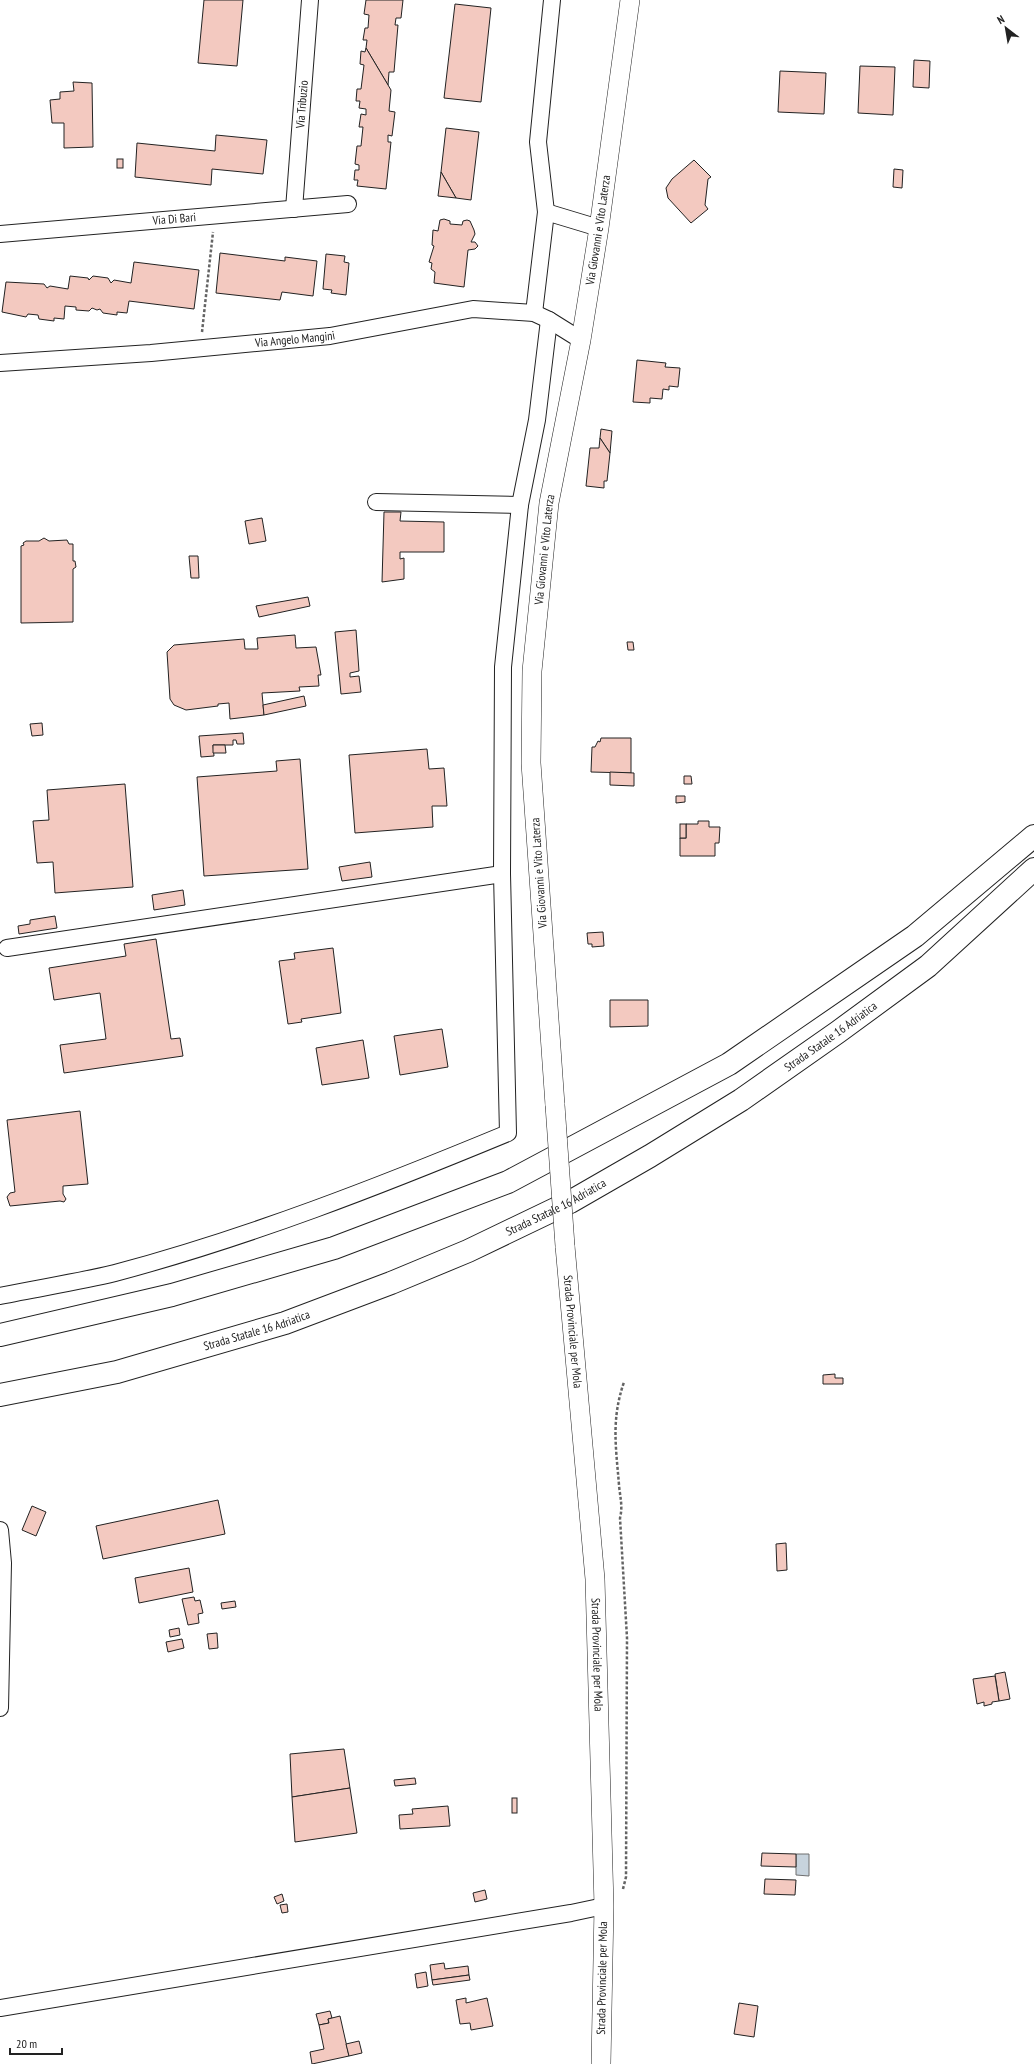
<svg xmlns="http://www.w3.org/2000/svg" width="1034" height="2064" font-family="'PT Sans Narrow',sans-serif">
	<style>
		.water { fill: #c7d3dd; stroke: #6f6f6f }
		.building { fill: #f3c9c0; stroke: #222 }
		.lines { fill: none; stroke-linecap: round; stroke-linejoin: round }
		.minor-casing { stroke: #222; stroke-width: 18 }
		.tertiary-casing { stroke: #222; stroke-width: 20 }
		.trunk-casing { stroke: #222; stroke-width: 24 }
		.path { stroke: #646464; stroke-width: 2.5; stroke-dasharray: 3 2; stroke-linecap: butt }
		.minor { stroke: #fff; stroke-width: 16 }
		.tertiary { stroke: #fff; stroke-width: 19 }
		.trunk { stroke: #fff; stroke-width: 22 }
		.tertiary-bridge-casing { stroke: #222; stroke-width: 20; stroke-linecap: butt }
		.tertiary-bridge { stroke: #fff; stroke-width: 19 }
		.labels { text-anchor: middle; stroke-width: 3; stroke-linejoin: round; paint-order: stroke }
		.street-label { font-size: 12px; fill: #222; stroke: #fff }
	</style>
	<rect width="100%" height="100%" fill="#fff"/>
	<path class="water" d="M796 1854H809V1876L796 1875Z"/>
	<g class="building">
		<path d="M204 0H243L237 66 198 63Z"/>
		<path d="M366 0H403L401 18H396L395 25H398L394 72H389L388 85 366 48 367 40H363L365 28H368L369 15 364 14Z"/>
		<path d="M455 4 491 8 481 102 444 98Z"/>
		<path d="M366 48 391 90 389 111 395 112 392 136 388 135V142H391L386 189 357 186 358 180H354L355 170H359V165L355 164 357 146H361L363 127H359L361 114 366 115V109L359 108 360 101H356L357 89H361L364 65 360 64 361 51 365 52Z"/>
		<path d="M914 60 930 61 929 88 913 87Z"/>
		<path d="M860 66 895 67 893 115 858 113Z"/>
		<path d="M780 71 826 73 824 114 778 112Z"/>
		<path d="M73 82 92 83 93 147 64 148V123H52L50 100 60 99V92L74 91Z"/>
		<path d="M446 128 479 132 471 200 456 198 441 172Z"/>
		<path d="M216 135 267 140 263 174 212 169 211 185 135 177 137 143 215 151Z"/>
		<rect x="117" y="159" width="6" height="9"/>
		<path d="M694 160 711 177 708 179 705 205 708 209 691 223 668 198 666 188 672 179Z"/>
		<path d="M894 169 903 170 902 188 893 187Z"/>
		<path d="M441 172 456 198 438 196Z"/>
		<path d="M444 219 450 221V224L462 225 463 221 467 220 470 221 474 230 475 234 471 242H475L478 246 475 249 468 250 464 287 434 283 435 272 431 269 432 263 429 262 434 246 432 245 433 230 438 231 440 220Z"/>
		<path d="M220 253 285 261V257L317 261 313 296 282 292 280 300 216 293Z"/>
		<path d="M326 254 345 256 344 262 349 263 346 295 331 293 332 290 323 289Z"/>
		<path d="M134 262 199 270 194 309 129 301 127 313 117 312V315L103 313 100 309 97 310 92 308 89 311 76 310V307L65 306 64 319 54 318V321L39 319 38 315 28 314 26 317 2 312 6 282 44 284 47 288 50 286 68 289 70 276 88 278 89 280 93 276 108 278 111 283 114 280 131 283Z"/>
		<path d="M637 360 666 363 665 367 680 368 678 387 669 386V390L663 389 662 399 650 398V403L633 402Z"/>
		<path d="M601 429 612 431 610 453 600 438Z"/>
		<path d="M600 438 610 453 607 481H604V488L586 486 590 448H599Z"/>
		<path d="M384 512H401L400 521 444 522V552H400V559L404 558V579L382 582Z"/>
		<path d="M262 518 266 541 249 544 245 521Z"/>
		<path d="M44 538 49 541 67 540 69 544H73V561H75L76 567 73 569V622L21 623V546L24 545 23 543 26 541H39Z"/>
		<path d="M189 556H198L199 578H191Z"/>
		<path d="M308 597 310 606 259 617 256 606Z"/>
		<path d="M356 630 359 671 350 673V677L359 676 361 692 341 694 335 632Z"/>
		<path d="M295 635 296 648 316 647 321 675H318L319 686 299 687 300 691 262 693 264 715 230 719 229 703 218 704V706L186 710 174 705 170 699 167 652 174 645 244 639 245 649H258L257 638Z"/>
		<path d="M627 642H633L634 650H628Z"/>
		<path d="M304 696 306 706 264 715 263 705Z"/>
		<path d="M42 723 43 735 32 736 30 724Z"/>
		<path d="M243 733 244 744H237L236 740H233V745H213L214 756 201 757 199 736Z"/>
		<path d="M601 738H631V773L591 772 592 747H595L598 741 600 742Z"/>
		<path d="M213 745H225L226 753H213Z"/>
		<path d="M427 749 429 769 444 768 447 806H432L433 827 355 833 349 755Z"/>
		<path d="M300 759 308 869 204 876 197 777 277 771 276 761Z"/>
		<path d="M610 772 634 773V786L610 785Z"/>
		<path d="M684 776H691L692 784H684Z"/>
		<path d="M125 784 133 887 55 893 53 862 37 863 33 821 49 820 47 790Z"/>
		<path d="M676 796H685V802L676 803Z"/>
		<path d="M698 821H709V827H720L719 843H715V856H680V838H686V824H698Z"/>
		<rect x="680" y="824" width="6" height="14"/>
		<path d="M370 862 372 877 342 881 339 867Z"/>
		<path d="M183 890 185 905 154 910 152 895Z"/>
		<path d="M55 916 57 928 19 934 18 926 30 924V920Z"/>
		<path d="M603 932 604 946 592 947V944H588L587 933Z"/>
		<path d="M156 939 171 1039 180 1038 183 1056 64 1073 60 1045 106 1039 100 993 54 1000 49 968 126 956 124 944Z"/>
		<path d="M333 948 341 1013 301 1019 302 1022 288 1024 279 961 295 959 294 953Z"/>
		<path d="M610 1000H648V1026L610 1027Z"/>
		<path d="M442 1029 448 1067 400 1075 394 1036Z"/>
		<path d="M363 1040 369 1078 322 1085 316 1048Z"/>
		<path d="M80 1111 88 1184 63 1186V1194L66 1199 64 1202 60 1201 10 1206 7 1197 10 1193 15 1192 7 1120Z"/>
		<path d="M835 1374V1378H843V1384H823V1375Z"/>
		<path d="M218 1500 225 1534 103 1559 96 1526Z"/>
		<path d="M32 1506 46 1512 36 1536 22 1530Z"/>
		<path d="M786 1543 787 1570 777 1571 776 1544Z"/>
		<path d="M189 1568 193 1592 139 1603 135 1578Z"/>
		<path d="M194 1597 195 1601 200 1600 203 1613 198 1614 199 1623 188 1625 182 1599Z"/>
		<path d="M235 1601 236 1607 222 1609 221 1603Z"/>
		<path d="M179 1628 180 1635 170 1637 169 1630Z"/>
		<path d="M217 1633 218 1648 209 1649 207 1634Z"/>
		<path d="M182 1639 184 1648 168 1652 166 1642Z"/>
		<path d="M1005 1672 1010 1699 999 1701 995 1674Z"/>
		<path d="M995 1676 999 1701 992 1702V1704L984 1706V1702L977 1704 973 1679Z"/>
		<path d="M344 1749 350 1788 292 1797 290 1754Z"/>
		<path d="M415 1778 416 1784 395 1786 394 1780Z"/>
		<path d="M350 1788 357 1833 295 1842 292 1797Z"/>
		<rect x="512" y="1798" width="5" height="15"/>
		<path d="M448 1806 450 1826 400 1829 399 1815 413 1814 412 1809Z"/>
		<path d="M762 1853 796 1854V1867L761 1866Z"/>
		<path d="M765 1879 796 1880 795 1895 764 1894Z"/>
		<path d="M485 1890 487 1899 475 1902 473 1893Z"/>
		<path d="M282 1894 284 1901 277 1904 274 1897Z"/>
		<path d="M287 1904 288 1912 282 1913 280 1905Z"/>
		<path d="M444 1963 445 1969 468 1966 469 1975 432 1980 430 1965Z"/>
		<path d="M426 1972 428 1986 417 1988 415 1974Z"/>
		<path d="M469 1975 470 1980 433 1985 432 1980Z"/>
		<path d="M466 1998V2003L487 1998 493 2026 471 2030 470 2023 460 2024 456 2000Z"/>
		<path d="M739 2003 758 2006 754 2037 734 2034Z"/>
		<path d="M330 2011 332 2018 328 2019 329 2023 319 2025 316 2014Z"/>
		<path d="M340 2016 349 2056 312 2064 310 2052 324 2049 319 2025 329 2023 328 2019Z"/>
		<path d="M359 2041 362 2053 349 2056 346 2044Z"/>
	</g>
	<g class="lines">
		<g class="minor-casing">
			<g id="minor">
				<path id="s1" d="M294 209 310 0"/>
				<path d="M546 212 599 228"/>
				<path id="s2" d="M0 234 348 204"/>
				<path d="M534 313 546 212 538 142 552 0"/>
				<path id="s3" d="M0 363 151 353 330 336 473 309 534 313 549 320 581 340"/>
				<path d="M376 502 520 505"/>
				<path d="M7 948 502 874"/>
				<path d="M0 1296C38 1288 78 1282 115 1273 250 1237 380 1186 508 1133L502 874 503 667 520 505 537 420 549 320"/>
				<path d="M0 1530 3 1563 0 1708"/>
				<path d="M0 2008 571 1913 604 1906"/>
			</g>
		</g>
		<g class="tertiary-casing">
			<g id="tertiary">
				<path id="s4" d="M555 1105 531 763 532 671 549 503 581 340 599 228 630 0"/>
				<path id="s5" d="M565 1246 595 1579 604 1906 601 2064"/>
			</g>
		</g>
		<g class="trunk-casing">
			<g id="trunk">
				<path d="M0 1335 172 1295 334 1248 508 1182 729 1064 915 936 1034 836"/>
				<path id="s6" d="M0 1395 117 1372 285 1323 391 1283 468 1251 570 1202 650 1156 741 1100 838 1032 928 966 1034 869"/>
			</g>
		</g>
		<g class="path">
			<path d="M202 332 213 232"/>
			<path d="M623 1889 626 1877 627 1638 620 1518C623 1506 620 1497 619 1485 616 1447 611 1420 624 1382"/>
		</g>
		<use href="#minor" class="minor"/>
		<use href="#tertiary" class="tertiary"/>
		<use href="#trunk" class="trunk"/>
		<g class="tertiary-bridge-casing">
			<path id="tertiary-bridge" d="M555 1105 565 1246"/>
		</g>
		<use href="#tertiary-bridge" class="tertiary-bridge"/>
	</g>
	<g class="labels">
		<g class="street-label">
			<text dy="4" stroke="none"><textPath href="#s1" startOffset="105">Via Tribuzio</textPath></text>
			<text dy="4" stroke="none"><textPath href="#s2" startOffset="175">Via Di Bari</textPath></text>
			<text dy="4" stroke="none"><textPath href="#s4" startOffset="881">Via Giovanni e Vito Laterza</textPath></text>
			<text dy="4" stroke="none"><textPath href="#s3" startOffset="296">Via Angelo Mangini</textPath></text>
			<text dy="4" stroke="none"><textPath href="#s4" startOffset="557">Via Giovanni e Vito Laterza</textPath></text>
			<text transform="translate(539 873) rotate(-94)" y="4">Via Giovanni e Vito Laterza</text>
			<text dy="4" stroke="none"><textPath href="#s6" startOffset="913">Strada Statale 16 Adriatica</textPath></text>
			<text dy="4" stroke="none"><textPath href="#s6" startOffset="589">Strada Statale 16 Adriatica</textPath></text>
			<text dy="4" stroke="none"><textPath href="#s6" startOffset="265">Strada Statale 16 Adriatica</textPath></text>
			<text dy="4" stroke="none"><textPath href="#s5" startOffset="86">Strada Provinciale per Mola</textPath></text>
			<text dy="4" stroke="none"><textPath href="#s5" startOffset="410">Strada Provinciale per Mola</textPath></text>
			<text transform="translate(602 1978) rotate(-89)" y="4">Strada Provinciale per Mola</text>
		</g>
	</g>
	<g transform="translate(1006 28) rotate(329)" stroke="#ffffff" stroke-width="3" paint-order="stroke">
	<path d="M0-3L7 15L0 10L-7 15Z" fill="#222222"/>
	<text y="-6" font-size="11" font-weight="bold" text-anchor="middle" fill="#222222">N</text>
	</g>
	<path d="M10 2048v6h52v-6" fill="none" stroke="#222222" stroke-width="2"/>
	<text x="16" y="2048" font-size="12" fill="#222222" stroke="#ffffff" stroke-width="3" paint-order="stroke">20 m</text>
</svg>
